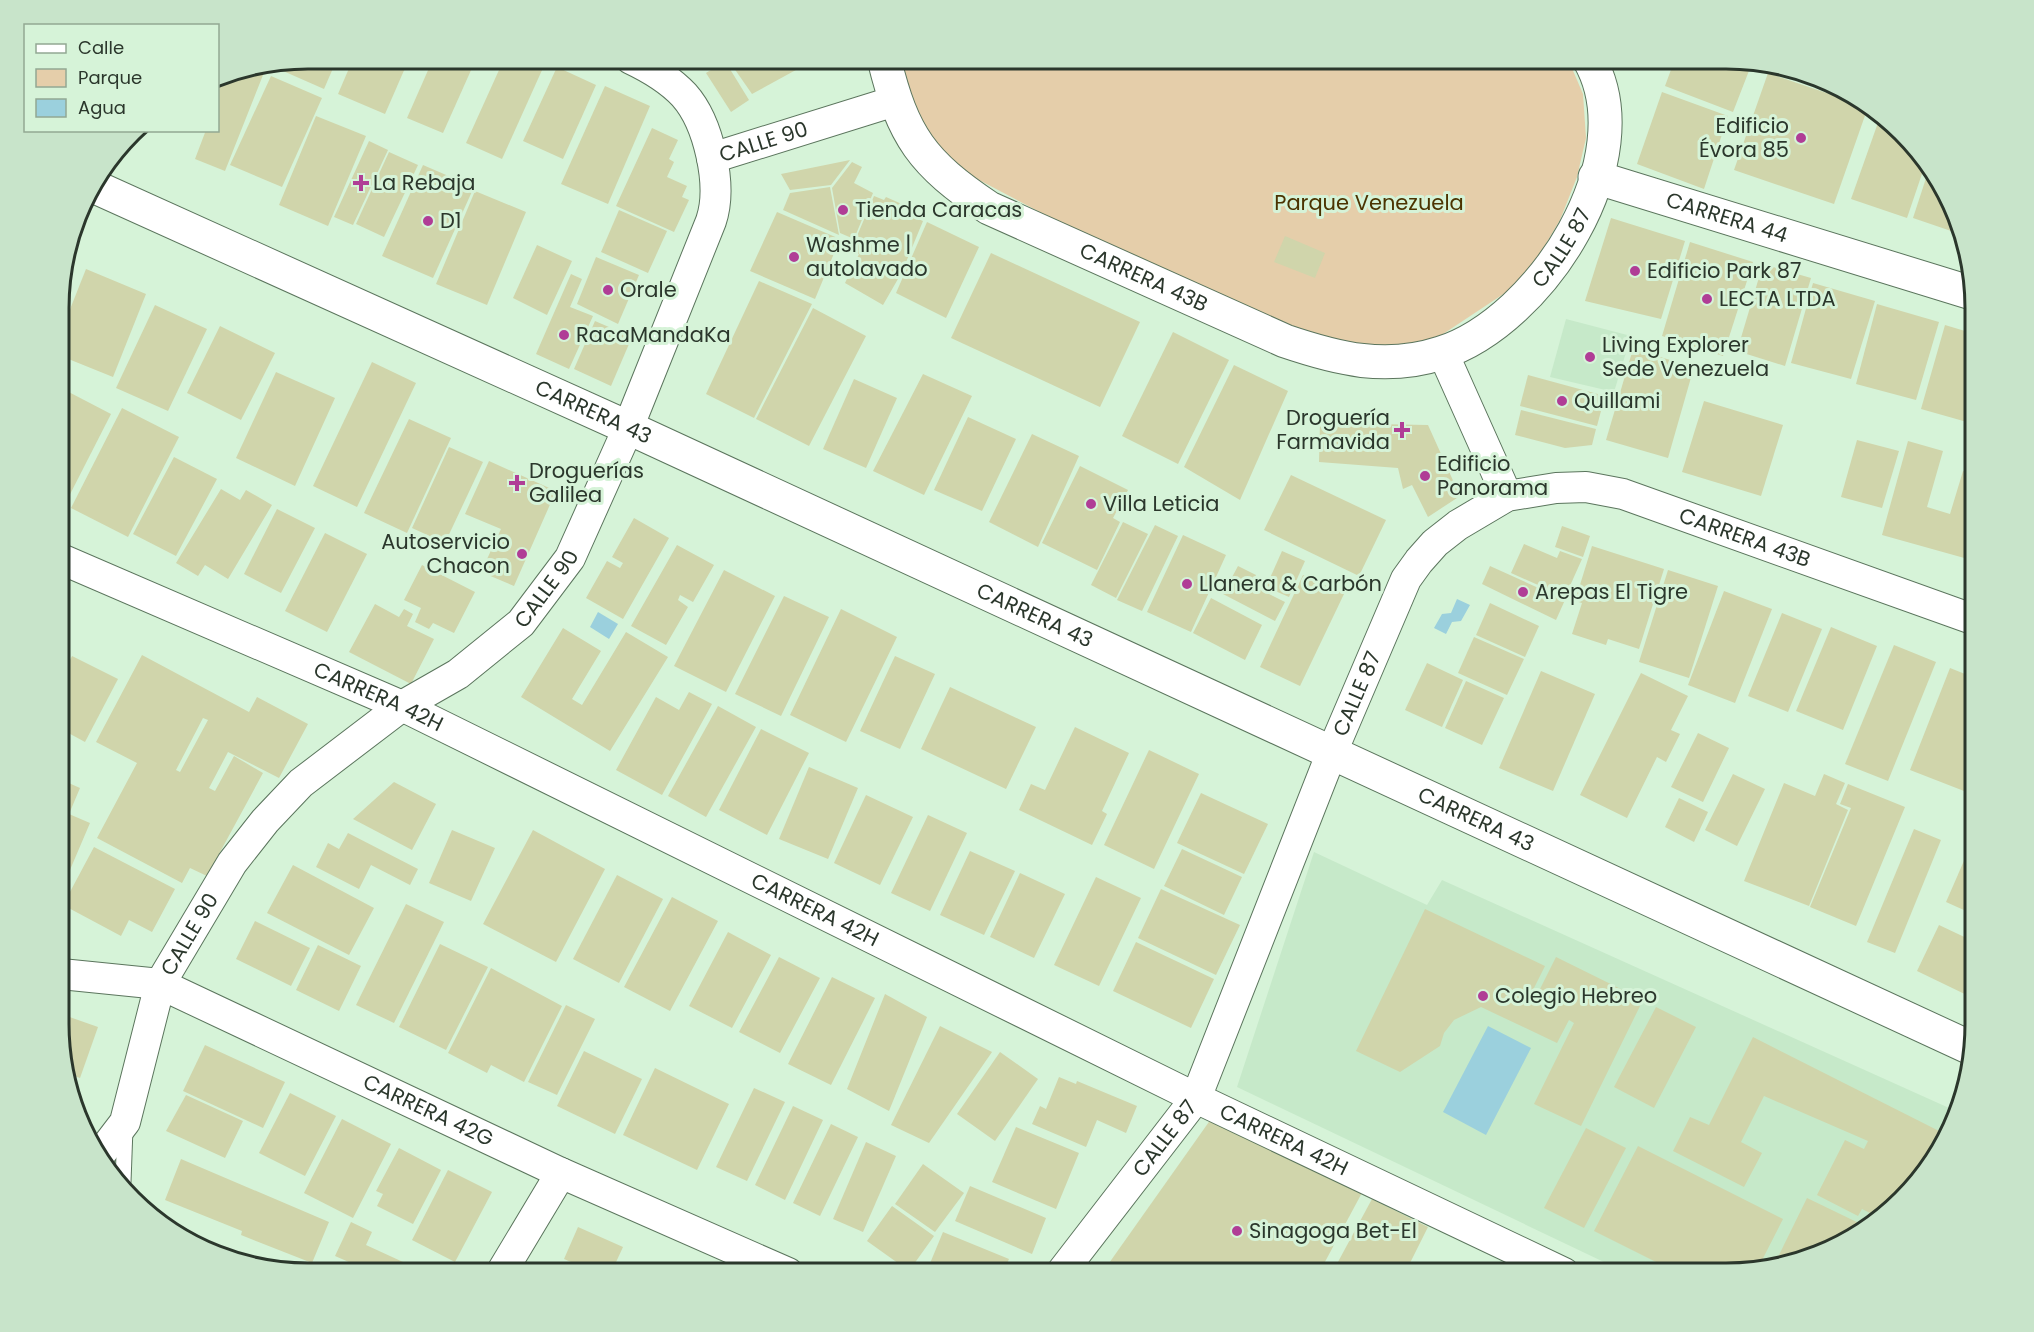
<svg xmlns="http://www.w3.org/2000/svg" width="2034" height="1332" font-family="Poppins,sans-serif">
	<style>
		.built { fill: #c6e9c9 }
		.green { fill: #e5ceaa }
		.water { fill: #9bd0dd }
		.building { fill: #d0d5ab; fill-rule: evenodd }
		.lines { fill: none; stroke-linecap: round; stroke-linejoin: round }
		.service-casing { stroke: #5b755d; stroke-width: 17 }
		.minor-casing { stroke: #5b755d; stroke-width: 32 }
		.tertiary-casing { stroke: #5b755d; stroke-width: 35 }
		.service { stroke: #fff; stroke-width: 15 }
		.minor { stroke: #fff; stroke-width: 30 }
		.tertiary { stroke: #fff; stroke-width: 33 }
		.poi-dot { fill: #b03d96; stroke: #d6f3d8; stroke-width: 2 }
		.labels { text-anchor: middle; stroke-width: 6; stroke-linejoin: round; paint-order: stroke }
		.poi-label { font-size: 21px; fill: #2b372c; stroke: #d6f3d8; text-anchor: start }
		.street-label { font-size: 21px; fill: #2b372c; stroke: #d6f3d8 }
		.park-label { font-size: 21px; fill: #4b3301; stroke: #d6f3d8 }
		.rim { fill: none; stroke: #2b372c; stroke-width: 3 }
	</style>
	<rect width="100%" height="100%" fill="#d6f3d8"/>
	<g class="built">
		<path d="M1566 319 1631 336 1614 392 1550 377Z"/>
		<path d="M1314 852 1427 905 1442 880 1958 1112 1933 1163 1851 1240 1742 1273H1627L1237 1087Z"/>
	</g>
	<path class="green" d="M899 59H1568L1583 94 1586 138 1577 177 1560 220 1537 259 1508 291 1434 340 1360 349 1312 338 1085 236 960 170 920 127Z"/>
	<g class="water">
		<path d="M1457 599 1470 605 1461 621 1452 622 1446 634 1434 628 1442 614 1451 613Z"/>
		<path d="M598 612 618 624 609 639 590 627Z"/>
		<path d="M1488 1026 1531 1048 1486 1135 1443 1112Z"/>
	</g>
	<g class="building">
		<path d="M308 58 337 59 324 89 274 67Z"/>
		<path d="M353 59H409L385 114 338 94Z"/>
		<path d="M433 59H476L443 133 407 118Z"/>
		<path d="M504 59H547L502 159 466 143Z"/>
		<path d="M730 59H816L752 94 729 61Z"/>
		<path d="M1661 59H1727L1752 63 1733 112 1665 86 1672 67 1660 63Z"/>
		<path d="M725 61 749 100 731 112 706 73Z"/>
		<path d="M557 67 596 85 563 159 523 141Z"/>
		<path d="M261 68 265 70 225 171 195 159 206 130H218V76L227 78 229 74Z"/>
		<path d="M1768 73 1868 107 1834 204 1734 170Z"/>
		<path d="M271 76 322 98 282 187 230 165Z"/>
		<path d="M605 86 650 106 608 204 561 184Z"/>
		<path d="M1662 92 1728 116 1704 189 1637 164Z"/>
		<path d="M316 116 366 136 328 226 279 205Z"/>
		<path d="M1880 117 1925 165 1907 218 1851 199Z"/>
		<path d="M652 128 678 140 669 159 674 162 667 177 687 186 682 197 689 200 674 232 616 206Z"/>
		<path d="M369 141 388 150 353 225 334 217Z"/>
		<path d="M389 152 418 165 384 237 356 224Z"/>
		<path d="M850 160 831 185 790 190 781 174Z"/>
		<path d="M852 162 862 167 854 183 873 193 854 239 840 233 832 188Z"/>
		<path d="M423 165 474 187 433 278 382 256Z"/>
		<path d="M1929 169 1942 183 1957 233 1913 218Z"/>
		<path d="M830 187 839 235 783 210 790 193Z"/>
		<path d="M475 191 526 212 487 305 436 284Z"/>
		<path d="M874 196 884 200 886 197 904 205 902 212 923 221 902 272 883 305 845 283 859 254 851 250Z"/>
		<path d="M619 210 667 231 648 273 601 252Z"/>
		<path d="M777 212 840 239 815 299 750 271Z"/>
		<path d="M1611 218 1685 241 1661 319 1585 301Z"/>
		<path d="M927 222 979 247 946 318 896 293Z"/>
		<path d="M1285 236 1325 253 1315 278 1274 262Z"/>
		<path d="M1690 242 1753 262 1723 356 1662 336Z"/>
		<path d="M537 245 572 261 547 315 513 298Z"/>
		<path d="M991 253 1140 322 1100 407 951 338Z"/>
		<path d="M596 257 639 275 618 324 577 304Z"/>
		<path d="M65 261 72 265 61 289V276Z"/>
		<path d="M1763 264 1811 278 1785 366 1737 351Z"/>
		<path d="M86 269 146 294 113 377 61 356V332Z"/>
		<path d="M571 274 582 279 570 307 593 316 569 369 536 354Z"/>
		<path d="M759 281 812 304 754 418 706 394Z"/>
		<path d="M1813 283 1875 301 1851 379 1791 363Z"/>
		<path d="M1877 304 1939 322 1916 400 1856 384Z"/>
		<path d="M155 305 207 329 168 411 116 388Z"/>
		<path d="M813 308 866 336 809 446 756 419Z"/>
		<path d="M595 321 632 337 611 386 574 369Z"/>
		<path d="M1945 325 1975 334 1974 424 1921 409Z"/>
		<path d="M220 326 275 353 241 420 187 393Z"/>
		<path d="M1173 332 1229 360 1178 464 1122 436Z"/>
		<path d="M1633 349 1694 367 1668 458 1606 440Z"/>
		<path d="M372 362 416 383 357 507 313 486Z"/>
		<path d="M1234 365 1288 391 1240 500 1184 467Z"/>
		<path d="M276 372 335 398 295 486 236 458Z"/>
		<path d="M923 374 972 396 924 495 873 471Z"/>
		<path d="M1528 375 1605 396 1597 426 1520 406Z"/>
		<path d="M854 379 897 398 866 468 823 449Z"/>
		<path d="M61 388 111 414 61 512Z"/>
		<path d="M1704 401 1783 425 1761 496 1682 472Z"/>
		<path d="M122 408 179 437 128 537 71 508Z"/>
		<path d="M1521 410 1596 429 1592 445 1565 448 1515 435Z"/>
		<path d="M968 417 1016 439 982 511 934 490Z"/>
		<path d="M409 419 451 438 407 533 364 513Z"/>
		<path d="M1320 423 1428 425 1460 496 1428 517 1412 485 1403 489 1398 468 1319 462Z"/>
		<path d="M1032 434 1079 456 1038 547 989 522Z"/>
		<path d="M1857 440 1899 451 1882 508 1841 497Z"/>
		<path d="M1908 441 1943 451 1927 507 1950 514 1963 471 1975 474V561L1882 535Z"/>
		<path d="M449 447 483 462 445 543 412 528Z"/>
		<path d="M174 457 217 479 176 556 133 534Z"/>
		<path d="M489 461 556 491 514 586 481 572 501 529 465 514Z"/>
		<path d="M1080 466 1128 490 1113 518 1120 522 1097 570 1042 543Z"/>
		<path d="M1291 475 1386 520 1359 576 1264 530Z"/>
		<path d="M221 489 240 500 246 490 272 505 228 579 205 565 198 576 176 563Z"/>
		<path d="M277 509 315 528 281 593 244 574Z"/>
		<path d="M634 518 669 538 623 619 586 598 607 561 620 568 623 563 612 557Z"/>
		<path d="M1123 522 1148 534 1116 598 1091 585Z"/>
		<path d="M1155 525 1178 536 1142 611 1117 600Z"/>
		<path d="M1562 526 1590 536 1583 557 1555 547Z"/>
		<path d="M325 533 367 554 327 632 285 611Z"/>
		<path d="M1183 535 1226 555 1191 632 1147 612Z"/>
		<path d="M1524 544 1557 558 1560 551 1582 559 1565 597 1511 573Z"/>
		<path d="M677 545 714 565 693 602 680 595 678 600 688 607 666 645 631 626Z"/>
		<path d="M1592 546 1664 569 1639 649 1608 639 1606 645 1572 634 1582 603 1575 601Z"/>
		<path d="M1282 551 1305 561 1289 597 1266 587Z"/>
		<path d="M422 565 475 592 454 633 433 623 429 629 415 622 421 608 404 600Z"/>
		<path d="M1238 566 1256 575 1251 585 1285 602 1275 621 1223 594Z"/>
		<path d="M1490 566 1565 600 1556 620 1482 584Z"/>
		<path d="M724 570 775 596 726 692 674 666Z"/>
		<path d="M1668 570 1718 586 1689 678 1639 662Z"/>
		<path d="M1303 575 1344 594 1300 686 1260 667Z"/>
		<path d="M1724 591 1772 609 1735 703 1688 685Z"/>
		<path d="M784 596 829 617 781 716 735 694Z"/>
		<path d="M1211 598 1262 625 1245 660 1193 633Z"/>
		<path d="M1490 603 1539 626 1525 657 1476 635Z"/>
		<path d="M375 604 399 617 404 609 413 614 407 626 434 639 411 684 349 652Z"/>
		<path d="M841 609 897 637 846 742 790 715Z"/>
		<path d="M1782 613 1822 629 1788 712 1748 696Z"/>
		<path d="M1831 627 1877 646 1843 730 1796 711Z"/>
		<path d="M563 628 601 651 572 699 582 705 626 632 668 657 610 751 521 697Z"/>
		<path d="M1474 637 1524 659 1507 695 1458 673Z"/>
		<path d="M1894 645 1936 662 1888 781 1845 764Z"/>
		<path d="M142 655 249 712 257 697 308 724 279 778 228 752 209 788 215 791 234 756 263 773 207 876 190 868 182 883 97 838 137 763 96 742ZM203 718 208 720 180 772 176 770Z"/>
		<path d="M72 656 118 679 85 742 61 729V677Z"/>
		<path d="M895 656 935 674 900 749 860 731Z"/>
		<path d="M1427 663 1463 680 1442 727 1405 710Z"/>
		<path d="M1950 668 1975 678V762L1964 791 1910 770Z"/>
		<path d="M1541 671 1595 694 1553 791 1499 768Z"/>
		<path d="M1641 673 1688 696 1671 730 1680 734 1666 762 1657 757 1627 818 1580 795Z"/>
		<path d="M1466 681 1504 698 1482 745 1445 728Z"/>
		<path d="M950 687 1036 727 1006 789 921 749Z"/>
		<path d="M689 692 712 704 662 795 616 770 656 697 679 710Z"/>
		<path d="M718 706 756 727 706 817 668 796Z"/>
		<path d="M1075 727 1129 753 1102 811 1107 814 1092 845 1019 810 1031 784 1045 790Z"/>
		<path d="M761 729 809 753 767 835 719 810Z"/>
		<path d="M1698 733 1729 748 1703 802 1671 787Z"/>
		<path d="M1149 750 1199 774 1154 869 1104 845Z"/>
		<path d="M809 767 858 788 828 859 779 839Z"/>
		<path d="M1733 774 1765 789 1737 846 1705 830Z"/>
		<path d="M1824 774 1845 783 1836 804 1848 810 1809 906 1744 881 1784 783 1815 796Z"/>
		<path d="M62 780 80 788 69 814 90 823 61 891Z"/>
		<path d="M394 782 436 804 412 850 353 819Z"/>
		<path d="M1848 784 1905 807 1856 926 1810 907 1851 808 1840 804Z"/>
		<path d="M1201 793 1268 824 1244 874 1177 843Z"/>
		<path d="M866 795 913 817 880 885 834 863Z"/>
		<path d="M1679 798 1708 812 1694 842 1665 827Z"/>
		<path d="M928 815 967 833 930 911 891 893Z"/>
		<path d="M1914 829 1941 840 1895 953 1867 942Z"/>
		<path d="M452 830 495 848 471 901 429 883Z"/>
		<path d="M533 830 605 869 556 962 483 924Z"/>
		<path d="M348 833 418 869 410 885 371 865 359 889 316 867 328 843 339 849Z"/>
		<path d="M94 847 175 889 152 932 129 920 121 936 63 905Z"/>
		<path d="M1970 847 1975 849V915L1946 902Z"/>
		<path d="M1182 849 1242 877 1224 915 1164 886Z"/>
		<path d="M970 851 1015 871 984 935 940 915Z"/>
		<path d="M293 865 374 908 349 955 267 913Z"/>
		<path d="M1020 873 1065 894 1034 958 990 937Z"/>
		<path d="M617 875 663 899 619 983 573 959Z"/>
		<path d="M1096 877 1141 898 1099 986 1054 965Z"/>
		<path d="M1161 889 1240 925 1216 975 1138 938Z"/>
		<path d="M672 897 718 921 670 1011 624 987Z"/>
		<path d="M406 904 444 922 394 1023 356 1005Z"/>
		<path d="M1425 909 1545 966 1528 1000 1533 1003 1556 957 1643 1000 1581 1126 1534 1104 1574 1023 1569 1020 1557 1043 1481 1007 1454 1020 1444 1033 1440 1046 1400 1072 1356 1051Z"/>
		<path d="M255 921 310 948 291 986 236 959Z"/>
		<path d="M1939 925 1975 942V999L1917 971Z"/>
		<path d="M728 932 771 955 732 1028 689 1006Z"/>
		<path d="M1136 942 1214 979 1191 1028 1113 991Z"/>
		<path d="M440 944 488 967 446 1050 399 1027Z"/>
		<path d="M318 945 361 966 339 1011 296 990Z"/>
		<path d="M779 957 820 978 780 1053 739 1032Z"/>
		<path d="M491 968 562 1006 524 1082 491 1065 487 1073 448 1053Z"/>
		<path d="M832 977 875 998 831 1085 788 1064Z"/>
		<path d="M885 994 927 1017 889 1111 847 1089Z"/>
		<path d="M566 1005 595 1019 557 1095 528 1082Z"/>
		<path d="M1656 1007 1696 1027 1654 1108 1614 1087Z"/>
		<path d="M61 1014 98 1027 80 1078 66 1073 61 1056Z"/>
		<path d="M940 1026 992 1052 929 1143 891 1125Z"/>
		<path d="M1753 1037 1947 1135 1933 1163 1876 1216 1862 1209 1858 1216 1817 1195 1845 1140 1864 1149 1868 1141 1764 1096 1741 1142 1762 1153 1744 1187 1673 1151 1690 1117 1709 1125Z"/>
		<path d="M205 1045 285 1082 263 1128 183 1091Z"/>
		<path d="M584 1051 642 1079 615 1134 557 1106Z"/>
		<path d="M1000 1052 1038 1079 995 1141 957 1114Z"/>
		<path d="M655 1068 729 1104 697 1170 623 1135Z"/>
		<path d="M1059 1077 1076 1084 1077 1081 1137 1106 1126 1133 1097 1120 1086 1147 1032 1124 1040 1106 1046 1109Z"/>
		<path d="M754 1088 785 1102 747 1181 716 1167Z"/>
		<path d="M290 1093 336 1116 305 1176 259 1153Z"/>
		<path d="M186 1095 243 1121 225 1158 166 1131Z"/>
		<path d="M793 1106 823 1120 785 1200 755 1185Z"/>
		<path d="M342 1119 391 1144 353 1218 304 1193Z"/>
		<path d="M1211 1119 1364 1189 1319 1273H1102Z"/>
		<path d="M831 1124 858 1137 820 1216 793 1203Z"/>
		<path d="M1016 1127 1079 1153 1056 1209 992 1182Z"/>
		<path d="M1586 1128 1626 1148 1584 1228 1544 1208Z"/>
		<path d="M866 1142 896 1156 863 1232 833 1219Z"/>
		<path d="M1638 1146 1783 1219 1758 1268 1742 1273H1678L1594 1231Z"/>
		<path d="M399 1148 441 1170 413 1224 377 1206 383 1194 376 1191Z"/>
		<path d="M181 1159 329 1222 312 1263 241 1235 242 1231 165 1200Z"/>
		<path d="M923 1164 964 1193 935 1232 895 1204Z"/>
		<path d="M448 1170 492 1192 455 1262 412 1240Z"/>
		<path d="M970 1186 1046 1218 1032 1254 955 1221Z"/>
		<path d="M1807 1198 1865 1226 1851 1240 1775 1263Z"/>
		<path d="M1372 1199 1428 1227 1405 1273H1332Z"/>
		<path d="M892 1206 934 1236 909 1271 867 1241Z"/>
		<path d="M351 1222 372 1232 366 1245 427 1273H374L335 1256Z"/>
		<path d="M578 1227 623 1247 611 1273H596L564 1259Z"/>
		<path d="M943 1232 1009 1259 1003 1273H926Z"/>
		<path d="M560 1264 581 1273H556Z"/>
	</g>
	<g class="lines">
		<g class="service-casing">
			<path id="service" d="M123 1182 125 1128"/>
		</g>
		<g class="minor-casing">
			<g id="minor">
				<path id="s1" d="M712 158 895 101"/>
				<path d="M1443 353 1507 496"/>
				<path id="s2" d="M61 559 402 706 1196 1098 1564 1273"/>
				<path id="s3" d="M61 974 160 984 561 1173 788 1273"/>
				<path id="s4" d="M99 1156 125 1122 160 984 232 863 265 821 301 783 402 706 458 674 521 623 570 558 626 433 711 221C723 186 709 123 684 95 669 79 650 68 631 59"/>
				<path d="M501 1273 561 1173"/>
				<path id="s5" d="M1061 1273 1196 1098 1332 752 1406 579 1419 561 1435 543 1458 525 1507 496 1556 488 1586 487 1623 494 1975 620"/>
			</g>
		</g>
		<g class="tertiary-casing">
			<g id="tertiary">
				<path id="s6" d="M884 59C903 137 922 163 989 208L1285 341C1338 359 1386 371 1441 353 1541 321 1646 158 1589 59"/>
				<path id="s7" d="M1595 177 1975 294"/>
				<path id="s8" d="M93 186 629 428 1973 1049"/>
			</g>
		</g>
		<use href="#service" class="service"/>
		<use href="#minor" class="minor"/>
		<use href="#tertiary" class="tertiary"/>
	</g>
	<g class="poi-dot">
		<circle cx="1801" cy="138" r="6"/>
		<path d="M358 174h6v6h6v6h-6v6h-6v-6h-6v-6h6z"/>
		<circle cx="843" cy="210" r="6"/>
		<circle cx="428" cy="221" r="6"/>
		<circle cx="794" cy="257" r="6"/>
		<circle cx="1635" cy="271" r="6"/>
		<circle cx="608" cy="290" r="6"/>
		<circle cx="1707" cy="299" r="6"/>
		<circle cx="564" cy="335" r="6"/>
		<circle cx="1590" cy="357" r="6"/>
		<circle cx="1562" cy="401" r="6"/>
		<path d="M1399 421h6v6h6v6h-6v6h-6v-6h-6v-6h6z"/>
		<circle cx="1425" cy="476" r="6"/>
		<path d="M514 474h6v6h6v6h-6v6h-6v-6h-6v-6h6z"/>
		<circle cx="1091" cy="504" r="6"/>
		<circle cx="522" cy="554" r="6"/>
		<circle cx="1187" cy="584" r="6"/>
		<circle cx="1523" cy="592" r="6"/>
		<circle cx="1483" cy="996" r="6"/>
		<circle cx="1237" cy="1231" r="6"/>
	</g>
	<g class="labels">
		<g class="poi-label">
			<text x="1789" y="133" text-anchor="end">Edificio<tspan x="1789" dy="24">Évora 85</tspan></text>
			<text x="373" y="190">La Rebaja</text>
			<text x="855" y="217">Tienda Caracas</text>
			<text x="440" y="228">D1</text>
			<text x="806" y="252">Washme |<tspan x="806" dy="24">autolavado</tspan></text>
			<text x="1647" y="278">Edificio Park 87</text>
			<text x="620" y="297">Orale</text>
			<text x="1719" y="306">LECTA LTDA</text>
			<text x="576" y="342">RacaMandaKa</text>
			<text x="1602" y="352">Living Explorer<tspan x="1602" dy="24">Sede Venezuela</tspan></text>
			<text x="1574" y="408">Quillami</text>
			<text x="1390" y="425" text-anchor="end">Droguería<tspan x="1390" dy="24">Farmavida</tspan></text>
			<text x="1437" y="471">Edificio<tspan x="1437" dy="24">Panorama</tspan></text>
			<text x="529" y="478">Droguerías<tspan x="529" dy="24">Galilea</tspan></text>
			<text x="1103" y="511">Villa Leticia</text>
			<text x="510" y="549" text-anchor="end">Autoservicio<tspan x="510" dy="24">Chacon</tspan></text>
			<text x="1199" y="591">Llanera &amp; Carbón</text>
			<text x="1535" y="599">Arepas El Tigre</text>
			<text x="1495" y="1003">Colegio Hebreo</text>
			<text x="1249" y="1238">Sinagoga Bet-El</text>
		</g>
		<g class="street-label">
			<text dy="7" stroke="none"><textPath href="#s1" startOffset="54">CALLE 90</textPath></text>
			<text dy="7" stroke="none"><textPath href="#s7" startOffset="138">CARRERA 44</textPath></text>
			<text dy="7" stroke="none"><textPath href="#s6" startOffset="836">CALLE 87</textPath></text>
			<text dy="7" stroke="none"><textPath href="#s6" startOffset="358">CARRERA 43B</textPath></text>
			<text dy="7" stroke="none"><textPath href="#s8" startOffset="549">CARRERA 43</textPath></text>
			<text dy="7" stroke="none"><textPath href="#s5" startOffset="1160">CARRERA 43B</textPath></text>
			<text dy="7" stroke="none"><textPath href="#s4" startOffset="747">CALLE 90</textPath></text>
			<text dy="7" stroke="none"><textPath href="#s8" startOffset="1035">CARRERA 43</textPath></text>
			<text dy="7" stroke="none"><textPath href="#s5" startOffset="656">CALLE 87</textPath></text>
			<text dy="7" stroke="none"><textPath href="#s2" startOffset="346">CARRERA 42H</textPath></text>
			<text dy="7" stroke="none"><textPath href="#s8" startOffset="1521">CARRERA 43</textPath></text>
			<text dy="7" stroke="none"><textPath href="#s2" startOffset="832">CARRERA 42H</textPath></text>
			<text dy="7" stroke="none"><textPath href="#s4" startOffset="243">CALLE 90</textPath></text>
			<text dy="7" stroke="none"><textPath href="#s3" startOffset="396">CARRERA 42G</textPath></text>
			<text dy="7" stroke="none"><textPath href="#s5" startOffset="170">CALLE 87</textPath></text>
			<text dy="7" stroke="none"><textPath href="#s2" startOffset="1354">CARRERA 42H</textPath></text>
		</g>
		<g class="park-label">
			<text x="1369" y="210">Parque Venezuela</text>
		</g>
	</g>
	<path d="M0 0H2034V1332H0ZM308 69H1726A239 239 0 0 1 1965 308V1024A239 239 0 0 1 1726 1263H308A239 239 0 0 1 69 1024V308A239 239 0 0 1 308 69Z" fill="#c8e4ca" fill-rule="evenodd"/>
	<path class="rim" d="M308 69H1726A239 239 0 0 1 1965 308V1024A239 239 0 0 1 1726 1263H308A239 239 0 0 1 69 1024V308A239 239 0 0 1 308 69Z"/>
	<rect x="24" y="24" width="195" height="108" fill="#d6f3d8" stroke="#92a893" stroke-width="1.5"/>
	<rect x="36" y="44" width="30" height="9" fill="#ffffff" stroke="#92a893" stroke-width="1.5"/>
	<text x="78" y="54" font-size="18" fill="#2b372c">Calle</text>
	<rect x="36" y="69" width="30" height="18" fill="#e5ceaa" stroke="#92a893" stroke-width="1.5"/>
	<text x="78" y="84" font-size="18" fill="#2b372c">Parque</text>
	<rect x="36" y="99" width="30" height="18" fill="#9bd0dd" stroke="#92a893" stroke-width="1.5"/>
	<text x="78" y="114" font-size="18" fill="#2b372c">Agua</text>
</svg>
